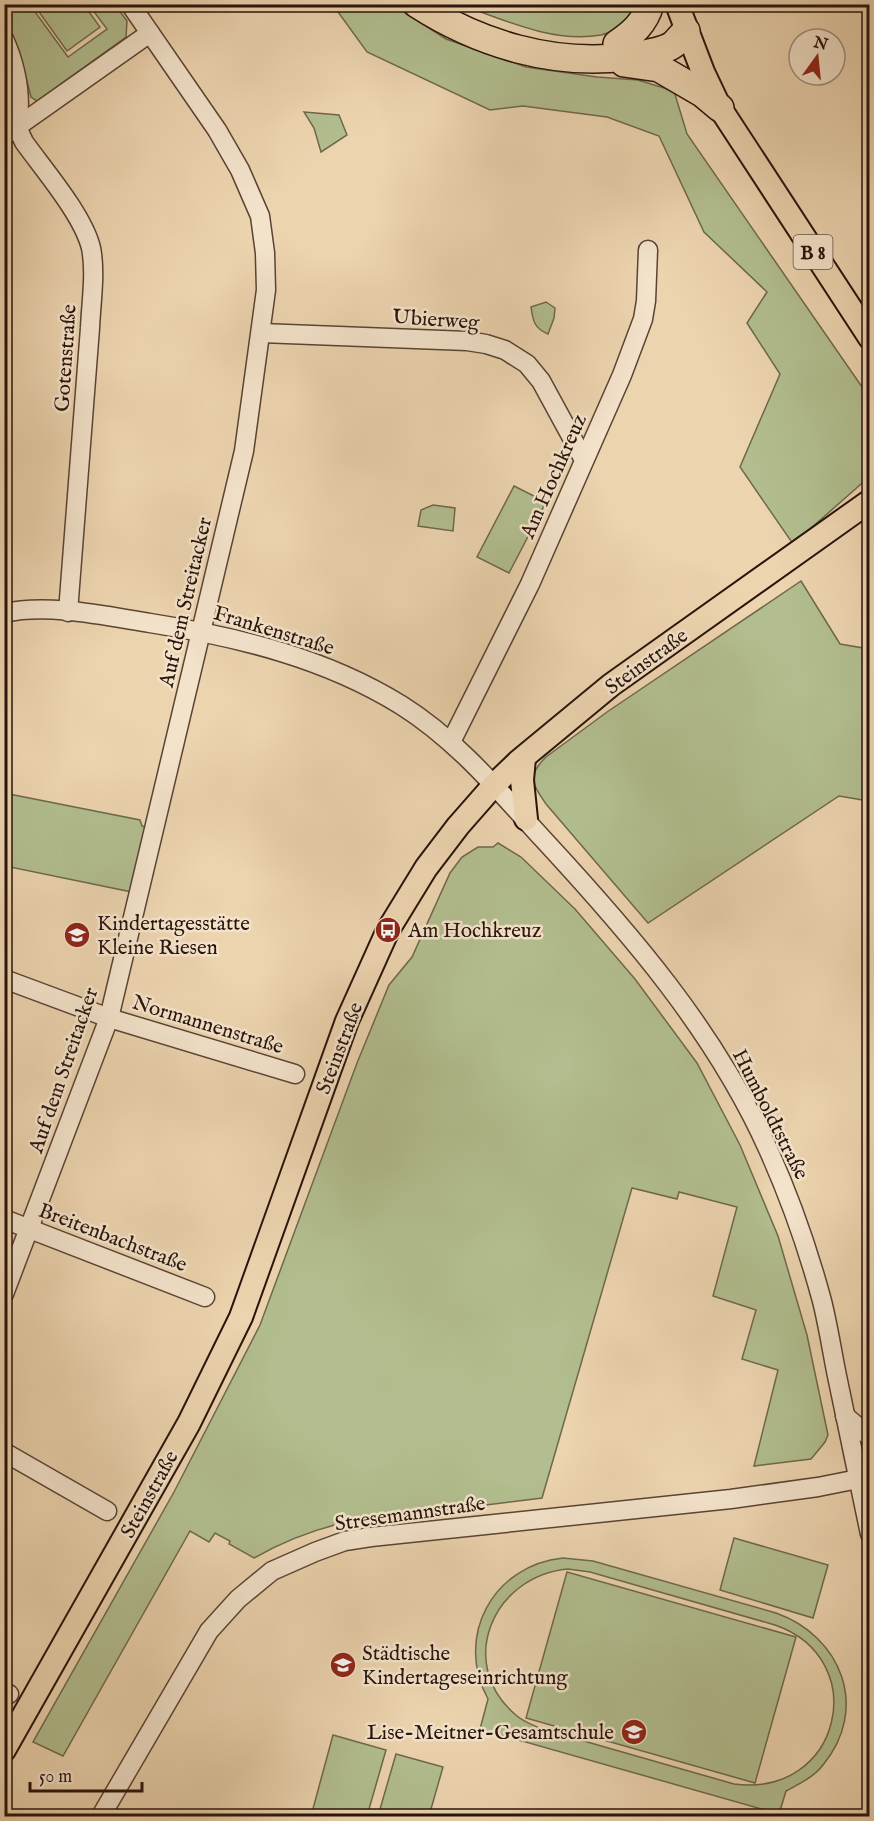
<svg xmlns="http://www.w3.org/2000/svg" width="874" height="1821" font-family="'IM FELL English',serif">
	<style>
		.green { fill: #b2be8f; stroke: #6e684d; stroke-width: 1.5; fill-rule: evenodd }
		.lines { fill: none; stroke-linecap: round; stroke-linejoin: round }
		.minor-casing { stroke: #5a4334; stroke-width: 21 }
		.major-casing { stroke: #29130b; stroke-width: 26 }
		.highway-casing { stroke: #29130b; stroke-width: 30 }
		.minor { stroke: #f3e3cb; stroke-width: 18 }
		.major { stroke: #ecd4af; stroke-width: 22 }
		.highway { stroke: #ecd4af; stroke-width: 27 }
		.labels { text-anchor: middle; stroke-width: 5; stroke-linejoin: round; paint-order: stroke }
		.shield { fill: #f3e3cb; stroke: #665145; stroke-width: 1.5 }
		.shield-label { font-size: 20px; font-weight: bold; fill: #29130b }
		.street-label { font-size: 21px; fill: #29130b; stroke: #f3e3cb }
		.poi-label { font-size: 21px; fill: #29130b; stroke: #f3e3cb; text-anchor: start }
	</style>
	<rect width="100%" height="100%" fill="#ecd4af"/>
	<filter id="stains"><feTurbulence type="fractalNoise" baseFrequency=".00333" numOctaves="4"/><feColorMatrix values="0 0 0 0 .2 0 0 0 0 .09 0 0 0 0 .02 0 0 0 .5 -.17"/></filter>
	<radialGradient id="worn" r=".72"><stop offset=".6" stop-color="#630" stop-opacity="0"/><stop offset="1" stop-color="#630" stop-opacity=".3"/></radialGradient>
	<g class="green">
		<path d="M5 4 30 5 68 57 107 29 89 5H115L127 21 126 37 37 101 31 97 19 50 5 21Z"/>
		<path d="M34 5H84L100 27 67 51Z"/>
		<path d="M333 5H393L446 39 526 67 597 77 638 80 674 91 687 134 869 397V477L793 544 740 467 780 374 747 323 767 292 704 232 659 136 607 117 523 106 490 110 367 52Z"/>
		<path d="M462 5H640L631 22C622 26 611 33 601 35 554 43 506 21 462 5Z"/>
		<path d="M304 112 339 115 347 135 321 152 314 128Z"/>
		<path d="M546 302 555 308 554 318 548 334C534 328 533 321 531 307Z"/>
		<path d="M514 486 546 502 509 573 477 557Z"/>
		<path d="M433 505 455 508 453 531 418 526 421 510Z"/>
		<path d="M801 581 840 644 869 649V801L839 796 648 923 546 804C533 785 526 776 546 757L607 712Z"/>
		<path d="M4 793 140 820 142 826 147 827 132 892 5 866Z"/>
		<path d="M498 843 521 857 575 909 635 979 697 1063 740 1145 778 1236 807 1335 828 1435 825 1442 811 1459 754 1466 778 1370 742 1359 756 1310 713 1296 737 1207 679 1192 677 1199 632 1188 542 1498 342 1523C310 1531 282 1542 254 1558L229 1544 230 1541 215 1533 209 1542 190 1531 63 1756 33 1742 174 1492 260 1325 357 1063 389 985 412 957 450 873 462 857 478 847H493Z"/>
		<path d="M734 1538 828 1565 813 1618 720 1590Z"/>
		<path d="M563 1558 593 1561 776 1613C841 1636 870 1708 823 1765 814 1777 799 1784 786 1791L779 1814 480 1729 488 1699C454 1637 493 1565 563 1558ZM568 1569 590 1572 775 1625C873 1659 841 1798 734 1784L542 1729C533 1725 524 1722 517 1716 455 1665 492 1576 568 1569Z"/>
		<path d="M567 1572 796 1637 755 1783 526 1718Z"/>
		<path d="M333 1735 386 1750 367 1816H311Z"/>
		<path d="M396 1754 443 1767 429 1816H378Z"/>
	</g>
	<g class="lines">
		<g class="minor-casing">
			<g id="minor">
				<path d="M4 39C17 68 22 97 17 127"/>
				<path d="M17 127 24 142C44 170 83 215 91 248 96 273 91 303 90 328L68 612"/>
				<path d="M4 136 150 33"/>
				<path d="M261 333 467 341 486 344 505 350 527 364 541 381 584 460"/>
				<path d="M4 613C48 603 106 616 150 623 238 637 325 658 401 705 457 740 499 791 543 839 630 933 715 1031 768 1149 790 1198 808 1249 822 1301 828 1325 832 1351 837 1376 848 1429 859 1481 870 1534"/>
				<path d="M451 742 530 584 622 375 643 319 646 301 648 250"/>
				<path d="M4 979 109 1018 295 1074"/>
				<path d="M4 1219 205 1297"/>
				<path d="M4 1294 109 1018 244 451 266 290 265 253 260 216 240 170 217 130 130 4"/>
				<path d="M845 1416 870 1437"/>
				<path d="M4 1452 107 1511"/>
				<path d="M4 1692 9 1694"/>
				<path d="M101 1816 209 1631 238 1599 272 1571 315 1552 345 1541 371 1537 731 1499 818 1487 868 1477"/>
			</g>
		</g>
		<g class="major-casing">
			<g id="major">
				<path d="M677 4 703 72 720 108 870 338"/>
				<path d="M524 758 522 780 526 819"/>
				<path d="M4 1750 189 1423 241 1317 347 1021 388 930 426 868 458 826 494 785 519 761 611 685 870 501"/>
			</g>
		</g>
		<g class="highway-casing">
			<g id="highway">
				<path d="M417 4C479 44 553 66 626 57 638 55 664 52 674 44 678 40 682 35 686 31"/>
				<path d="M617 44C632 34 645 23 650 4"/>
				<path d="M624 63 659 68 702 93 720 108"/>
			</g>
		</g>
		<use href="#minor" class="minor"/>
		<use href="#major" class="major"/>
		<use href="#highway" class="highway"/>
	</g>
	<defs>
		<g id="bus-disc" transform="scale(1.35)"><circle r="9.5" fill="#8f2418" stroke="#f3e3cb"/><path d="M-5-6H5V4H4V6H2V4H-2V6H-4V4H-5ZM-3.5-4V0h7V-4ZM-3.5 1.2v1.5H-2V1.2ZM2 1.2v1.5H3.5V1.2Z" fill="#fff"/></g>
		<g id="school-disc" transform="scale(1.35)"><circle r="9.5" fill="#8f2418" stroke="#f3e3cb"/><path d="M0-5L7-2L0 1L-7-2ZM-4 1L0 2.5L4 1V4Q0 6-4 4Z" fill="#fff"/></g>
	</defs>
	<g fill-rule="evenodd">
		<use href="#bus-disc" x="388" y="930"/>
		<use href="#school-disc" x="77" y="935"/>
		<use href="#school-disc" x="343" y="1665"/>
		<use href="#school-disc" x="634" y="1732"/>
	</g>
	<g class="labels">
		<rect class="shield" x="793.5" y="235" width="39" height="34" rx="4.5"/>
		<g class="shield-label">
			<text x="813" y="259">B 8</text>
		</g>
		<g class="street-label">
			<text transform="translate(436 319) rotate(4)" y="7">Ubierweg</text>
			<text transform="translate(65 358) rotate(-86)" y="7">Gotenstraße</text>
			<text transform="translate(553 476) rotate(-66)" y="7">Am Hochkreuz</text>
			<text transform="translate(185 602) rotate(-77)" y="7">Auf dem Streitacker</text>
			<text transform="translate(274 630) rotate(17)" y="7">Frankenstraße</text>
			<text transform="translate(646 661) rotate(-36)" y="7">Steinstraße</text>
			<text transform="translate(208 1024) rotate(17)" y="7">Normannenstraße</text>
			<text transform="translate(339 1048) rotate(-69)" y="7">Steinstraße</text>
			<text transform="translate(63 1070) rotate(-71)" y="7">Auf dem Streitacker</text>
			<text transform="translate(771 1114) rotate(63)" y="7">Humboldtstraße</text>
			<text transform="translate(113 1237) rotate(21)" y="7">Breitenbachstraße</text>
			<text transform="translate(149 1494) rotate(-61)" y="7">Steinstraße</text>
			<text transform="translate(410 1513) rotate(-8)" y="7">Stresemannstraße</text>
		</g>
		<g class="poi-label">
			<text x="97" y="930">Kindertagesstätte<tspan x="97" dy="24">Kleine Riesen</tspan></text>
			<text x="408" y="937">Am Hochkreuz</text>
			<text x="362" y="1660">Städtische<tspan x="362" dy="24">Kindertageseinrichtung</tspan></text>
			<text x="614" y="1739" text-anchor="end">Lise-Meitner-Gesamtschule</text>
		</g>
	</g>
	<rect width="874" height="1821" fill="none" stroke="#ecd4af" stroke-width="24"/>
	<rect x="6" y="6" width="862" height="1809" fill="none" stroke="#29130b" stroke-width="3"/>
	<rect x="12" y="12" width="850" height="1797" fill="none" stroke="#29130b" stroke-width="1.5"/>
	<g transform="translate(817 57) rotate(15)"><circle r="28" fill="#f3e3cb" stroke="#a2907e" stroke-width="1.5"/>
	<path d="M0-4.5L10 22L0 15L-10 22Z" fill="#8f2418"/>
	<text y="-9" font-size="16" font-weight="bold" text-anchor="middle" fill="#29130b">N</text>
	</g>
	<path d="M30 1782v9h112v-9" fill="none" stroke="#29130b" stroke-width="3"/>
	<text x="39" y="1782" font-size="18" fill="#29130b" stroke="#f3e3cb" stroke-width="4.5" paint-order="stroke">50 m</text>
	<rect width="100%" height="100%" filter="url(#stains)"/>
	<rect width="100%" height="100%" fill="url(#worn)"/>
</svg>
